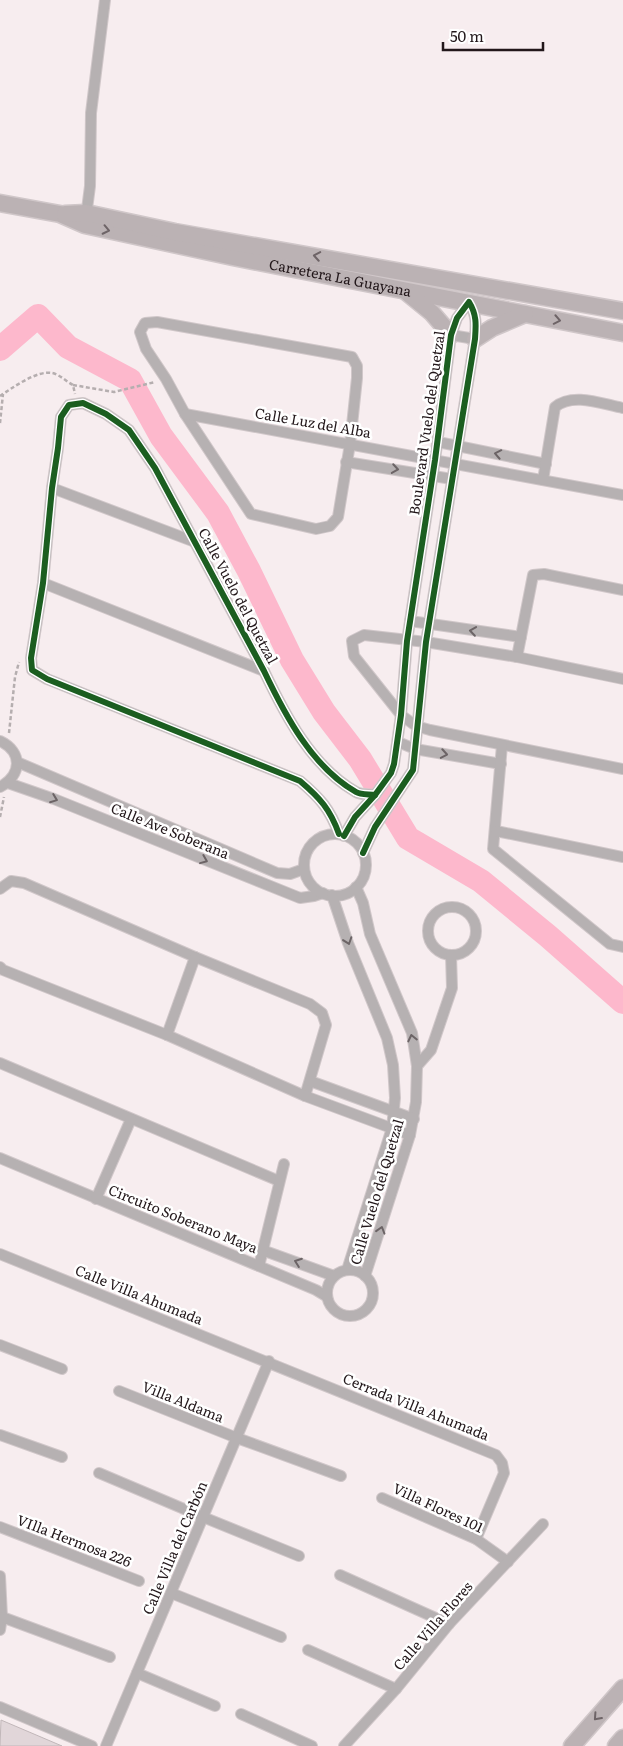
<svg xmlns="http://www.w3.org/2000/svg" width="623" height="1746" font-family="Literata,serif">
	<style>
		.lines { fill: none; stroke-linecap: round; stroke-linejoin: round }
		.river { stroke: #fdb8cc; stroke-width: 24 }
		.building { fill: #e1d6d9; stroke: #c1b7b9 }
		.street-casing { stroke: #d0c7c9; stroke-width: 12 }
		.primary-casing { stroke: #d0c7c9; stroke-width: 19 }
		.path { stroke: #b5aeaf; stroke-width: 2.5; stroke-dasharray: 4 2.5; stroke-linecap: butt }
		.street { stroke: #b6b1b2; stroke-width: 10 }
		.primary { stroke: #bbb2b4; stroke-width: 16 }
		.cycleway-casing { stroke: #fff; stroke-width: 9 }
		.cycleway { stroke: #1b5e20; stroke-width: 6 }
		.oneway { stroke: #6e6467 }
		.oneway2 { stroke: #6c6466 }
		.labels { text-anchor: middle; stroke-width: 5; stroke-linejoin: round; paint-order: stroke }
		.street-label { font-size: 14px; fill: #22171a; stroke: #fff }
	</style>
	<rect width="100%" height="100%" fill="#f7edef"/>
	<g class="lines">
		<path class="river" d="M0 349 38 316 68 347 130 380 161 436 218 513 249 571 292 660 324 712 360 759 408 838 481 881 548 936 623 1002"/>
	</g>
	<path class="building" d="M1 1720 62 1746H0Z"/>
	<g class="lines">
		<g class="street-casing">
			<g id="street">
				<path d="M86 217 90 186 91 113 105 0"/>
				<path d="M157 322 352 357 357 366V378L350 444 338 517 330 526 316 529 251 514 185 414 166 379 146 349 140 332 145 323Z"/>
				<path d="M451 335 475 339"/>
				<path d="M185 414 623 495"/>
				<path d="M438 442 546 464"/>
				<path d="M346 462 452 479"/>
				<path d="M543 480 555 407C573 392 602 404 623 408"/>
				<path d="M52 488 195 542"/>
				<path d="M43 583 264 671"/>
				<path d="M410 621 521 637"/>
				<path d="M517 657 533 575 544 574 623 590"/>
				<path d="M623 679 517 657 426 642 364 635 352 641 354 656 401 715 416 726 430 730 623 769"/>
				<path d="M0 741C23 752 22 775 0 787"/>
				<path d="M398 742 415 749 501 764"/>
				<path d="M502 745 493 849 610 944 623 947"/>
				<path d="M17 762 277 873 290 874 304 869"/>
				<path d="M8 783 54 799 300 898 314 896 323 893"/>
				<path d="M496 831 623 857"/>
				<path d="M339 834C330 809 320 798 300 781L47 679 32 670 31 658 43 583 52 488 58 448 61 417 69 405 83 403 106 414 129 430 155 468 264 671C285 715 312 767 356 792 361 795 369 794 375 795"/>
				<circle cx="335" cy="865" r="31"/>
				<path d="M344 836 355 817 375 795 391 773 394 764 401 715 407 641 435 460 451 335 457 318 469 302C477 315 476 325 475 339L426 642 413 770 375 827 363 853"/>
				<path d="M356 887 363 903 370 934 412 1033 417 1066 416 1102 410 1135 365 1276"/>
				<path d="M0 889 11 881 24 883 195 957 310 1004 322 1013 326 1025 305 1096"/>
				<path d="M332 895 348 943 387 1038 393 1065 395 1098 392 1128 347 1270"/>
				<circle cx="452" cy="931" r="24"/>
				<path d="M0 967 3 970 167 1035 305 1096 410 1135"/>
				<path d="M167 1035 195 957"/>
				<path d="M0 1063 279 1181"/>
				<path d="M417 1066 431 1050 452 988 451 955"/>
				<path d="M310 1081 414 1119"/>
				<path d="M0 1158 316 1290 326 1296"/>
				<path d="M96 1199 131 1119"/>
				<path d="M262 1250 334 1276"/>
				<path d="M0 1254 496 1455 502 1463 504 1473 476 1539"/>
				<path d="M259 1266 284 1164"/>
				<circle cx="350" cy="1293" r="23"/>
				<path d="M0 1345 62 1369"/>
				<path d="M119 1391 237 1438 341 1476"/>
				<path d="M0 1435 62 1457"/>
				<path d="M99 1473 203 1517 299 1556"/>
				<path d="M382 1498 476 1539 508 1562"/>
				<path d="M0 1527 139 1581"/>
				<path d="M340 1575 449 1624"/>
				<path d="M0 1576 2 1617 0 1630"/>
				<path d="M171 1593 281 1637"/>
				<path d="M2 1617 110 1657"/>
				<path d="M308 1650 396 1689"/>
				<path d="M137 1673 215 1706"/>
				<path d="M0 1707 92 1746"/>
				<path d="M241 1714 312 1746"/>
				<path d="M106 1746 269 1361"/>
				<path d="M344 1746 396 1689 449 1624 543 1524"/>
			</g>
		</g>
		<g class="primary-casing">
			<g id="primary">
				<path id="s1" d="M0 203 60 214 85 225 233 257 623 333"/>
				<path d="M65 214 86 213 175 232 623 311"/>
				<path d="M405 291 432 313 451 335"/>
				<path d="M475 339 492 328 525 314"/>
				<path d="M572 1746 623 1688"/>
				<path d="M616 1746 623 1738"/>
			</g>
		</g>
		<g class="path">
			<path d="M73 385 114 392 155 382"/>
			<path d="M0 396C12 388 37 370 52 373 59 374 67 382 73 385L75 394"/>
			<path d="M0 423 3 394"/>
			<path d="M9 733 15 677 19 662"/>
			<path d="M0 817 4 797"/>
		</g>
		<use href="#street" class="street"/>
		<use href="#primary" class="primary"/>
		<g class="cycleway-casing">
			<g id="cycleway">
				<path d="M339 834C330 809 320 798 300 781L47 679 32 670 31 658 43 583 52 488 58 448 61 417 69 405 83 403 106 414 129 430 155 468 264 671C285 715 312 767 356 792 361 795 369 794 375 795"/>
				<path d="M344 836 355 817 375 795 391 773 394 764 401 715 407 641 435 460 451 335 457 318 469 302C477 315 476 325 475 339L426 642 413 770 375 827 363 853"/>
			</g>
		</g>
		<use href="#cycleway" class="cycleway"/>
	</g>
	<defs><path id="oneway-chevron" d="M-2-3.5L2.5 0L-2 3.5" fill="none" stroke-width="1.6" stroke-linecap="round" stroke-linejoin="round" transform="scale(1.25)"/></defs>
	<g class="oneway">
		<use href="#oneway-chevron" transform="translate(106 230) rotate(12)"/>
		<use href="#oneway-chevron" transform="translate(317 256) rotate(-170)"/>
		<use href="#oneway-chevron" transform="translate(557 320) rotate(11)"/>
		<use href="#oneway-chevron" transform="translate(597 1717) rotate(132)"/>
	</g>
	<g class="oneway2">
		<use href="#oneway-chevron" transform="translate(498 454) rotate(-169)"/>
		<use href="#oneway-chevron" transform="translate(395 469) rotate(9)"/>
		<use href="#oneway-chevron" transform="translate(473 631) rotate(-172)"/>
		<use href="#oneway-chevron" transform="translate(444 754) rotate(10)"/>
		<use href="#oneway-chevron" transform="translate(54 799) rotate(21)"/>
		<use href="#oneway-chevron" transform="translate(204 860) rotate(22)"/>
		<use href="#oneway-chevron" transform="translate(348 941) rotate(71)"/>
		<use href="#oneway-chevron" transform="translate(412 1038) rotate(-103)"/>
		<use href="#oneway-chevron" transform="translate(381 1230) rotate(-73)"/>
		<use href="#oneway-chevron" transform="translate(298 1262) rotate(-160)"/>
	</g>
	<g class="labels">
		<g class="street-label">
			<text dy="5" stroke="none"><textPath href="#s1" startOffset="349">Carretera La Guayana</textPath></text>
			<text transform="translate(313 423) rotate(10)" y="5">Calle Luz del Alba</text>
			<text transform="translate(427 423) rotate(-82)" y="5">Boulevard Vuelo del Quetzal</text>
			<text transform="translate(238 596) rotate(62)" y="5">Calle Vuelo del Quetzal</text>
			<text transform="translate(170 831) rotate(22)" y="5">Calle Ave Soberana</text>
			<text transform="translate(377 1192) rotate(-73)" y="5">Calle Vuelo del Quetzal</text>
			<text transform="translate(183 1219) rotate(22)" y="5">Circuito Soberano Maya</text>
			<text transform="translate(139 1295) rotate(22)" y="5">Calle Villa Ahumada</text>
			<text transform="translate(183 1402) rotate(22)" y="5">Villa Aldama</text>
			<text transform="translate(416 1407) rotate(22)" y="5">Cerrada Villa Ahumada</text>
			<text transform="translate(438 1508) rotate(25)" y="5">Villa Flores 101</text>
			<text transform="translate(74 1541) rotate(21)" y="5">VIlla Hermosa 226</text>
			<text transform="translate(175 1548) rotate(-67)" y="5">Calle Villa del Carbón</text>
			<text transform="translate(433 1626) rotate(-49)" y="5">Calle Villa Flores</text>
		</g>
	</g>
	<path d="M443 42v8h100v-8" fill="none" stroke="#22171a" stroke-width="2.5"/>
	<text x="450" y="42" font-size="15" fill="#22171a" stroke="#ffffff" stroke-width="4" paint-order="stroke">50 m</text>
</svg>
